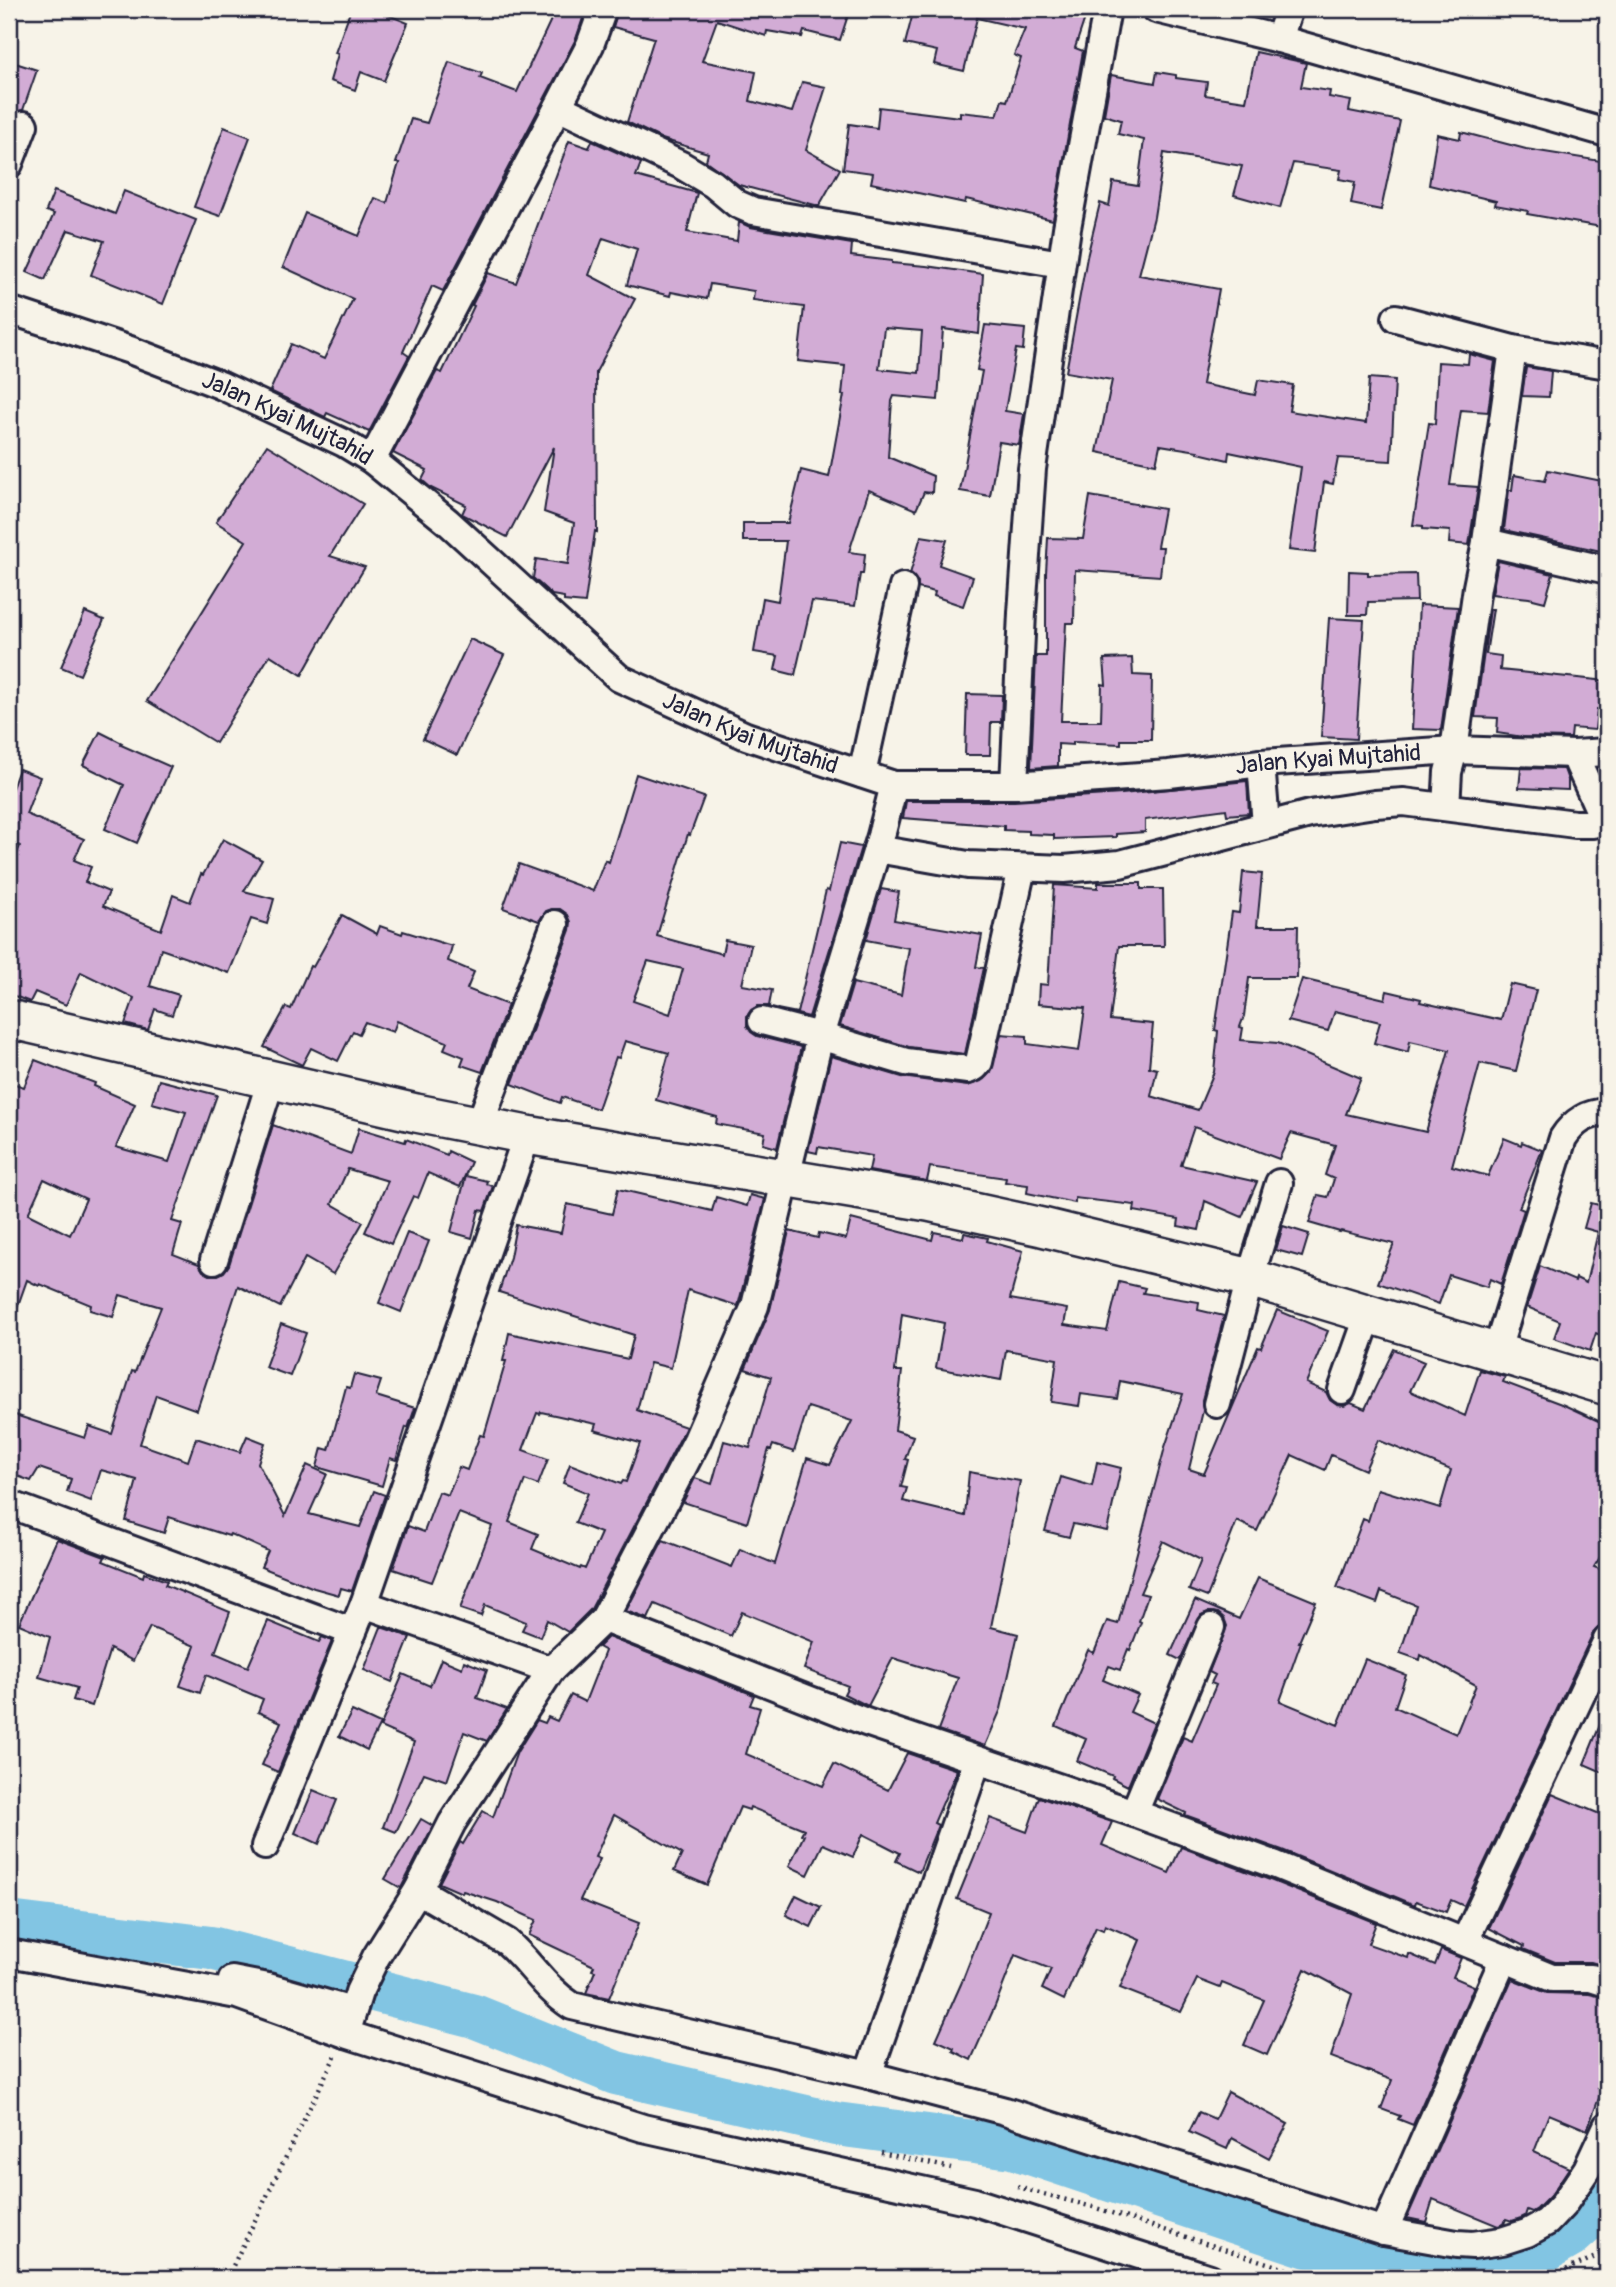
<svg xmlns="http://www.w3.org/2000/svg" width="1616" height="2287" font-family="Pangolin,sans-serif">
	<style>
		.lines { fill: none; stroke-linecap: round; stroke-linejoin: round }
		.river { stroke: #82c5e3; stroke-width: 44 }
		.building { fill: #d2acd5; stroke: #22223b; stroke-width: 2; fill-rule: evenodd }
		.street-casing { stroke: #22223b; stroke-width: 32 }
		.secondary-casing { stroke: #22223b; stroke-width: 42 }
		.path { stroke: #22223b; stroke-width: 4.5; stroke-dasharray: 2 5; stroke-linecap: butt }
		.street { stroke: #f7f3e8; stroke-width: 26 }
		.secondary { stroke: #f7f3e8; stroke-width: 37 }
		.labels { text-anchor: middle; stroke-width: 6; stroke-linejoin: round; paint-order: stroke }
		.street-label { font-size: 24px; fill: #22223b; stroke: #f7f3e8 }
	</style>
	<rect width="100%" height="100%" fill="#f7f3e8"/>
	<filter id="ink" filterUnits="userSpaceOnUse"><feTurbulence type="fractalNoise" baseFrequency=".0143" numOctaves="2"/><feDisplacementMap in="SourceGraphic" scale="14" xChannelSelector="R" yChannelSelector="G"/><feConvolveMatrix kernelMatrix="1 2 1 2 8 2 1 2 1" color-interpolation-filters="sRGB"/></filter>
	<g filter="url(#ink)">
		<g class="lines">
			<path class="river" d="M9 1923 211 1948 474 2016 616 2073 836 2124 1012 2147 1355 2262 1466 2277 1517 2267 1569 2237 1607 2203"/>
		</g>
		<g class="building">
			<path d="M351 9H374L408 23 384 81 361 72 355 90 330 81 338 54 335 53Z"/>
			<path d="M556 9H586L576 39 443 291 432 286 403 352 409 356 369 432 327 413 325 417 270 391 291 344 324 359 353 299 283 267 305 213 359 236 375 198 387 203 399 163H396L411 119 427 123 449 62 482 73 480 78 517 92Z"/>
			<path d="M618 9H850L840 40 804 31 802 37 767 31 766 36 717 20 702 61 756 72 750 101 792 112 802 82 826 87 806 150 840 169 819 206 739 185 706 161 708 153 662 139 627 122 654 38 613 27Z"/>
			<path d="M914 9H1088L1075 48 1083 51 1053 220 966 199 965 203 871 183 873 173 843 169 849 124 877 128 879 107 960 117V112L997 116 1002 100 1007 101 1021 58 1014 55 1025 29 977 18 964 71 934 64 937 51 905 44Z"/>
			<path d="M1256 52 1306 63 1301 87 1330 91 1329 97 1351 101 1349 111 1400 121 1381 210 1351 204 1355 182 1339 179 1341 170 1293 163 1280 208 1234 195 1242 166 1164 153 1154 217 1139 275 1219 289 1202 384 1255 395 1258 380 1293 385 1289 411 1366 423 1369 378 1395 380 1391 461 1338 458 1333 484 1324 482 1315 553 1289 550 1301 467 1229 452 1228 460 1198 453V451L1160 445 1156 464 1097 452 1112 380 1066 372 1087 257 1100 203 1109 206 1113 182 1138 186 1144 140 1118 134 1121 120 1104 115 1111 75 1155 83 1157 72 1176 75V78L1207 82 1205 95 1246 101Z"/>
			<path d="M9 61 37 70 23 110 15 112 9 121Z"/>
			<path d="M224 127 250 137 220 216 194 207Z"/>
			<path d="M1461 132 1526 149 1607 162V228L1527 214 1528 211 1495 205 1496 201 1429 185 1437 134 1460 139Z"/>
			<path d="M569 141 589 148 592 141 641 163 636 176 697 193 687 232 737 241 739 222 750 227 852 244 851 256 892 261V263L926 266 983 274 979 334 943 329 938 400 894 396 892 401 888 457 933 476 932 493 924 492 916 510 869 490 849 552 865 554 863 574H860L855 606 812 601 795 675 775 670 778 656 754 652 763 598 778 601 786 541H743V523H788L801 470 829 477 844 395H842L845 366 798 361 804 307 753 300 754 291 710 284 707 299 671 292 670 296 627 285 637 249 603 238 589 275 635 299 596 372 597 532 595 531 585 603 564 601V597L552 595 533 578 536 559 568 564 574 523 544 512 554 447 507 537 464 515 462 514 466 505 431 488 422 480 427 470 393 453 437 371 442 373 474 306 472 305 488 273 516 283ZM884 328 922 331 919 373 879 369Z"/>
			<path d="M54 191 115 214 124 191 196 220 163 304 91 275 104 241 68 230 45 280 27 272 54 214 46 211Z"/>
			<path d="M985 325 1025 329 1023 350 1016 349 1005 411 1024 414 1019 445 999 442 990 496 960 491 982 371 977 370Z"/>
			<path d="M1469 354 1495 361 1488 412 1461 410 1450 485 1478 487 1469 545 1449 543 1450 531 1423 529V526L1413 525 1429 423 1435 424 1438 362 1468 364Z"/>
			<path d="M1526 367 1551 371 1549 397 1522 396Z"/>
			<path d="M267 445 363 504 330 556 365 567 330 625 302 675 270 655 216 743 147 701 246 541 216 522Z"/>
			<path d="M1548 470 1607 482V527L1601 551 1504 530 1509 490H1512L1514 475 1545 481Z"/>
			<path d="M1090 496 1164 509 1157 547H1163L1160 576 1075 570 1074 623H1066L1061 721H1101L1102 684 1106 685 1104 659 1132 658 1133 675 1152 676 1151 740H1121V744L1073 742V745L1058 744V766L1031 768 1036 656H1046V573L1048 538 1083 539Z"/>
			<path d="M921 536 947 540 939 565 973 577 963 606 934 596 935 592 918 588V582L910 574Z"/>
			<path d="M1498 561 1553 574 1545 602 1529 598 1492 594Z"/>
			<path d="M1349 571 1368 572V575L1416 574 1417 601 1368 602 1367 615H1348Z"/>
			<path d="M1419 605 1458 607 1441 730 1412 729Z"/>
			<path d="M1490 609H1493L1486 654 1501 656 1500 670 1607 681V710L1597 709 1595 730 1572 728 1571 738 1523 737 1497 733 1498 718 1475 717Z"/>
			<path d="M85 612 104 620 80 675 61 667Z"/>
			<path d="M1329 618 1364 620 1356 739 1321 737Z"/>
			<path d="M470 639 504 655 457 755 423 739Z"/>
			<path d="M967 694 1002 695 1001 722H991L990 755H965Z"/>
			<path d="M100 732 122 743 121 745 171 767 137 843 105 829 124 785 83 765Z"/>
			<path d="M1521 768 1564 769 1568 780V790L1519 788Z"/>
			<path d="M19 769 40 777 26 814 84 839 74 860 91 867 85 882 109 892 103 906 161 930 173 895 190 902 201 874 203 875 223 839 262 860 244 891 274 899 267 924 251 919 229 973 161 949 150 986 179 995 172 1015 155 1009 148 1030 125 1024 134 998 81 972 66 1005 35 992 30 1002 9 994V873L20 846 15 844 11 855H9V797Z"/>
			<path d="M636 774 704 797 690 835 688 834 657 936 722 954 725 940 751 945 742 985 772 990 769 1006H758L751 1010 747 1016V1026L751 1032 757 1036 801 1047 777 1148 763 1144 765 1133 716 1124 717 1117 656 1100 669 1053 625 1041 619 1058 616 1057 598 1109 562 1097 560 1103 512 1084 570 930 571 922 568 915 560 909H552L546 911 539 921 503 908 519 864 593 891 605 860 609 862ZM648 961 683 969 670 1014 633 1001Z"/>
			<path d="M1247 781 1249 813 1227 815 1226 809 1145 820V832L1116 834V837L1054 839V835L1029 834V831L1004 830V826L903 818 906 801H1014L1122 794Z"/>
			<path d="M840 843 861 847 809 1017 777 1009 797 1013 826 890 829 891Z"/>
			<path d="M1243 872 1262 874 1257 926H1298L1297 978H1249L1244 1016 1240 1027 1243 1028 1241 1040 1278 1043 1361 1078 1346 1114 1426 1132 1449 1050 1410 1041 1408 1052 1374 1043 1380 1022 1335 1011 1328 1031 1288 1021 1302 979 1385 999 1387 991 1421 999 1420 1002 1501 1020 1510 984 1536 990 1516 1071 1480 1063 1452 1166 1488 1176 1504 1138 1521 1145 1522 1142 1542 1150 1519 1208 1524 1210 1501 1284 1490 1279 1487 1287 1449 1275 1439 1304 1378 1283 1394 1244 1341 1231 1340 1232 1309 1223 1318 1195 1328 1197 1334 1179 1325 1175 1335 1145 1291 1133 1279 1159 1194 1127 1181 1165 1257 1182 1242 1217 1205 1201 1199 1230 1178 1226 1179 1219 1134 1211 1135 1205 1075 1198V1203L1027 1193 1028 1185 1005 1182 1006 1178 930 1167 927 1181 869 1171 872 1156 818 1147 817 1153 808 1151 831 1056 902 1077 967 1086 981 1081 991 1072 1001 1034 1027 1036V1044L1079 1051 1085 1008 1038 1004 1039 984 1048 985 1054 885 1098 888V883H1141V889H1163L1164 946H1119L1110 1020 1153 1024 1149 1067 1157 1069 1151 1096 1198 1110 1214 1072 1218 1031 1215 1030 1232 912 1239 913Z"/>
			<path d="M881 889 899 892 894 920 982 935 976 967 984 968 965 1054 909 1047 840 1026 853 983 901 995 909 948 866 940Z"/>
			<path d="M342 915 377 934 380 926 402 934 403 931 452 946 448 961 474 972 467 989 508 1005 482 1072 461 1065 464 1057 444 1049 447 1042 397 1021 393 1032 365 1022 359 1034 353 1031 338 1061 311 1048 302 1065 264 1047 286 1007 291 1009 310 966 313 967Z"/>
			<path d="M35 1060 95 1083 94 1086 135 1104 116 1147 169 1162 186 1112 152 1103 159 1080 217 1095 172 1221 182 1224 173 1254 199 1264 203 1271 210 1275H218L224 1272 229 1265 273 1125 351 1154 359 1128 405 1142 406 1139 447 1155 448 1151 471 1162 460 1187 428 1173 418 1198 413 1196 391 1244 365 1232 388 1181 348 1169 332 1204 363 1222 333 1274 305 1258 280 1307 238 1286 197 1410 156 1395 140 1444 188 1461 196 1438 240 1452 247 1436 265 1443 258 1463 285 1516 307 1465 327 1474 309 1514 360 1527 374 1491 385 1495 352 1591 341 1588 339 1595 314 1588 261 1567 268 1551 230 1534 229 1536 169 1517 164 1533 126 1521 137 1480 101 1470 91 1501 67 1492 71 1479 39 1468 31 1481 9 1473V1413L85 1438 89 1426 112 1434 132 1371 135 1372 161 1307 120 1295 113 1317 90 1310 91 1305 40 1284 39 1286 27 1280 11 1325 9 1324V1082L24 1087ZM44 1179 86 1199 70 1235 28 1214Z"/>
			<path d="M466 1176 487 1181 486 1184 493 1186 484 1211 479 1210 472 1238 451 1232Z"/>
			<path d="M618 1189 712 1211 716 1197 747 1206 750 1195 765 1199 738 1306 688 1290 671 1368 650 1363 637 1410 686 1427 683 1433 591 1609 568 1632 547 1620 540 1637 522 1630 526 1622 485 1605 481 1616 460 1609 492 1526 459 1513 432 1582 393 1569 408 1526 424 1532 439 1492 448 1495 459 1467 467 1470 480 1435 484 1436 506 1361H503L509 1333 628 1359 634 1335 499 1292 510 1257 516 1225 561 1233 567 1204 612 1214ZM541 1412 596 1424 594 1430 640 1443 626 1482 623 1481 621 1484 570 1464 563 1483 588 1493 575 1523 601 1533 585 1569 581 1567 580 1569 532 1549 538 1534 509 1522 525 1480 538 1485 548 1459 523 1450 537 1413 540 1414Z"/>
			<path d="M1591 1203 1607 1207V1338L1596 1333 1590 1351 1554 1338 1560 1321 1527 1307 1540 1266 1575 1281 1576 1278 1586 1283 1598 1232 1584 1228Z"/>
			<path d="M851 1219 932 1240 934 1232 963 1238 964 1233 988 1238 987 1241 1023 1251 1010 1299 1067 1309 1064 1325 1107 1331 1119 1282 1145 1288 1143 1293 1199 1302 1198 1310 1224 1316 1202 1400 1203 1411 1189 1469 1204 1474 1258 1347 1261 1348 1277 1310 1328 1331 1306 1383 1326 1392 1330 1400 1337 1405 1344 1406 1351 1403 1365 1409 1394 1349 1424 1362 1410 1391 1465 1416 1480 1370 1505 1377 1503 1382 1564 1405 1607 1425V1546L1594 1567 1607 1572V1623L1598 1628 1593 1633 1464 1906 1451 1900 1446 1912 1416 1901 1415 1905 1282 1850 1185 1815 1186 1813 1157 1799 1183 1737 1192 1741 1216 1685 1211 1683 1215 1675 1209 1672 1227 1626 1224 1618 1218 1613 1208 1612 1201 1615 1180 1660 1170 1655 1195 1600 1239 1619 1258 1578 1316 1602 1299 1642H1301L1280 1701 1338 1725 1365 1659 1406 1675 1395 1707 1456 1734 1476 1685 1421 1655 1420 1660 1400 1653 1416 1605 1381 1591 1377 1603 1337 1588 1363 1519 1368 1521 1378 1489 1440 1508 1451 1470 1378 1440 1365 1470 1331 1455 1325 1470 1292 1455 1257 1531 1237 1521 1207 1597 1189 1590 1201 1560 1163 1541 1140 1593 1148 1595 1139 1621 1141 1622 1130 1650 1128 1649 1120 1670 1109 1666 1103 1680 1138 1695 1130 1712 1154 1723 1128 1786 1112 1778 1113 1776 1077 1761 1086 1739 1056 1726 1088 1650 1094 1653 1107 1621 1118 1624 1165 1447 1183 1394 1120 1381 1117 1399 1081 1394 1079 1406 1051 1402 1057 1359 1006 1350 1001 1380 936 1368 944 1323 902 1314 895 1371H902L895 1430 913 1436 905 1459 908 1460 901 1487 907 1488 903 1501 965 1516 969 1472 1020 1481 991 1627 1018 1634 1001 1709 985 1746 938 1730 958 1678 893 1658 868 1706 844 1694 848 1686 804 1669 814 1642 742 1612 731 1636 655 1604 648 1619 626 1611 663 1540 732 1567 740 1549 775 1564 807 1458 830 1465 852 1421 808 1407 794 1452 773 1445 771 1450 769 1449 747 1523 683 1502 695 1478 712 1484 724 1441 750 1448 771 1377 745 1369 770 1310 789 1231 818 1238 819 1233 846 1239Z"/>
			<path d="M1283 1226 1309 1234 1302 1257 1276 1250Z"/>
			<path d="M407 1233 429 1241 401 1312 379 1303Z"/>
			<path d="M281 1324 306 1333 290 1376 265 1367Z"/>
			<path d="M354 1374 381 1381 376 1396 415 1408 408 1428 406 1427 396 1460 390 1458 382 1486 317 1467 322 1448 329 1450 346 1387 350 1388Z"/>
			<path d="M1097 1462 1121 1468 1107 1531 1073 1524 1069 1537 1045 1531 1061 1477 1092 1486Z"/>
			<path d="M57 1539 105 1557 103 1561 143 1577 144 1573 167 1581 165 1585 230 1612 215 1653 248 1667 268 1621 319 1642 322 1637 332 1641 278 1772 262 1765 281 1722 258 1712 263 1699 206 1675 200 1693 180 1686 195 1646 150 1627 133 1661 110 1649 92 1706 73 1700 77 1688 39 1677 50 1637 19 1624Z"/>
			<path d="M381 1627 410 1637 392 1682 364 1670Z"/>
			<path d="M608 1637 754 1695 750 1705 760 1708 746 1754 823 1786 834 1764 888 1790 907 1753 957 1770 934 1823 938 1825 919 1872 896 1861 900 1853 863 1834 853 1857 823 1844 808 1875 789 1866 804 1835 801 1834 804 1829 750 1807 749 1810 740 1807 707 1885 674 1871 682 1854 614 1815 595 1857 600 1859 580 1900 639 1923 609 1998 586 1993 595 1971 592 1970 594 1966 529 1935 536 1920 497 1902 463 1891 462 1893 439 1883 460 1842 463 1844 483 1811 493 1817 517 1752 537 1720 545 1723 548 1717 557 1721 571 1695 585 1702 605 1651 598 1647Z"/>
			<path d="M441 1659 462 1668 464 1661 487 1670 477 1698 507 1709 487 1741 464 1732 447 1781 424 1773 396 1832 383 1827 414 1742 380 1727 403 1674 430 1686Z"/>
			<path d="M1607 1708V1774L1584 1764Z"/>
			<path d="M352 1711 380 1724 367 1750 339 1736Z"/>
			<path d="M313 1790 337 1800 319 1844 295 1833Z"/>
			<path d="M1552 1794 1607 1817V1967L1591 1962H1555L1523 1949 1524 1946 1489 1928Z"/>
			<path d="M1039 1797 1112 1822 1102 1845 1169 1873 1181 1847 1270 1880 1376 1923 1368 1944 1408 1958 1409 1954 1435 1965 1441 1950 1461 1958 1453 1977 1474 1986 1413 2125 1398 2119 1400 2116 1381 2109 1392 2080 1331 2057 1352 1994 1305 1969 1267 2055 1244 2045 1264 2000 1222 1983 1220 1988 1197 1979 1181 2012 1120 1988 1140 1940 1105 1925 1103 1930 1096 1927 1064 2000 1042 1989 1051 1969 1015 1955 995 2006 971 2060 953 2051 954 2048 936 2040 961 1984 989 1912 957 1899 990 1818 1027 1832Z"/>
			<path d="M421 1819 433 1826 401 1888 385 1879Z"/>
			<path d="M796 1895 821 1907 811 1927 786 1915Z"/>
			<path d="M1512 1979 1547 1993 1589 1994 1607 1998V2069L1598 2088 1602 2090 1587 2130 1549 2114 1534 2152 1569 2168 1551 2195 1537 2209 1532 2212 1527 2210 1525 2216 1521 2218 1512 2221 1506 2219 1504 2224 1498 2226 1433 2199 1426 2222 1407 2218Z"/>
			<path d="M1228 2092 1288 2124 1269 2158 1232 2138 1227 2149 1189 2132 1199 2112 1215 2119Z"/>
		</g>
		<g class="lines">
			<g class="street-casing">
				<g id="street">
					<path d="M1156 9 1279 39 1607 133"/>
					<path d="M1279 39 1289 9"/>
					<path d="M558 107 681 165 713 184 737 204 753 211 1061 264"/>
					<path d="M9 164 24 125"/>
					<path id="s1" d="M9 310 130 350 220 385 344 443 372 460 448 522 619 678 746 736 894 785H1014L1169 774 1261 763 1454 750 1574 754 1607 752"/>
					<path d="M1396 318 1513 349 1607 365"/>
					<path d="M372 460 558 107 590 45 603 9"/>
					<path d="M1486 542 1513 349"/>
					<path d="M1261 763 1266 825"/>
					<path d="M862 774 903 587"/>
					<path d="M1014 785 1022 613 1032 469 1067 228 1107 9"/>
					<path d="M1446 807 1448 772 1454 750 1477 587 1486 542 1607 570"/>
					<path d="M877 849 968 865 1064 869 1120 864 1310 814 1375 804 1404 802 1575 824H1593L1600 820 1601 814 1574 754"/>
					<path d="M762 1021 820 1036 906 1062 968 1070 975 1067 979 1062 1022 868"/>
					<path d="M479 1126 555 924"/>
					<path d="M214 1260 271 1080"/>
					<path d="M1496 1353 1563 1138C1574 1121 1587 1113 1607 1112"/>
					<path d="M1342 1390 1369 1314"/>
					<path d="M1217 1404 1250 1278 1279 1183"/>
					<path d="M9 1504 353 1632"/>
					<path d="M364 1604 551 1670 604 1619 697 1440 755 1306 820 1036 881 836 894 785"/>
					<path d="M604 1619 866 1722 1134 1813 1276 1865 1552 1978H1591L1607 1983"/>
					<path d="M1134 1813 1211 1627"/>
					<path d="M265 1846 364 1604 527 1135"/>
					<path d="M418 1890 507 1942C531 1963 544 1988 572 2006L868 2075 1005 2111 1384 2231 1457 2244 1473 2245 1502 2241 1527 2233 1547 2222 1563 2205 1587 2169 1607 2126"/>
					<path d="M1465 1941 1607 1640"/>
					<path d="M9 1953 237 1995 346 2034 643 2128 975 2202 1210 2278"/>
					<path d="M232 1980 268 1987 352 2011"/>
					<path d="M346 2034 359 1992 376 1957 418 1890 452 1823 551 1670"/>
					<path d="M868 2075 977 1761"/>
					<path d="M1384 2231 1504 1958"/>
				</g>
			</g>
			<g class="secondary-casing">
				<path id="secondary" d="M9 1019 416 1113 527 1135 928 1202 1042 1227 1250 1278 1607 1386"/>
			</g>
			<g class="path">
				<path d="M881 2153 951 2168"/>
				<path d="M1017 2187 1093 2207 1314 2278"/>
				<path d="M227 2278 335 2056"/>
				<path d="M1547 2278 1607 2252"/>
			</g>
			<use href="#street" class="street"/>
			<use href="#secondary" class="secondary"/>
		</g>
	</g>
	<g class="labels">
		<g class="street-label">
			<text dy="8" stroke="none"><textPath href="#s1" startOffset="299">Jalan Kyai Mujtahid</textPath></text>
			<text dy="8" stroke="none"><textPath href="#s1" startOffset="866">Jalan Kyai Mujtahid</textPath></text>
			<text dy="8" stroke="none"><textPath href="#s1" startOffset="1454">Jalan Kyai Mujtahid</textPath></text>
		</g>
	</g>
	<rect width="1616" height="2287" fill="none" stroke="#f7f3e8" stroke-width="35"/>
	<rect x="18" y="18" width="1581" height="2252" fill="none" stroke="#22223b" stroke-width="2.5" filter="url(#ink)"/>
</svg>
